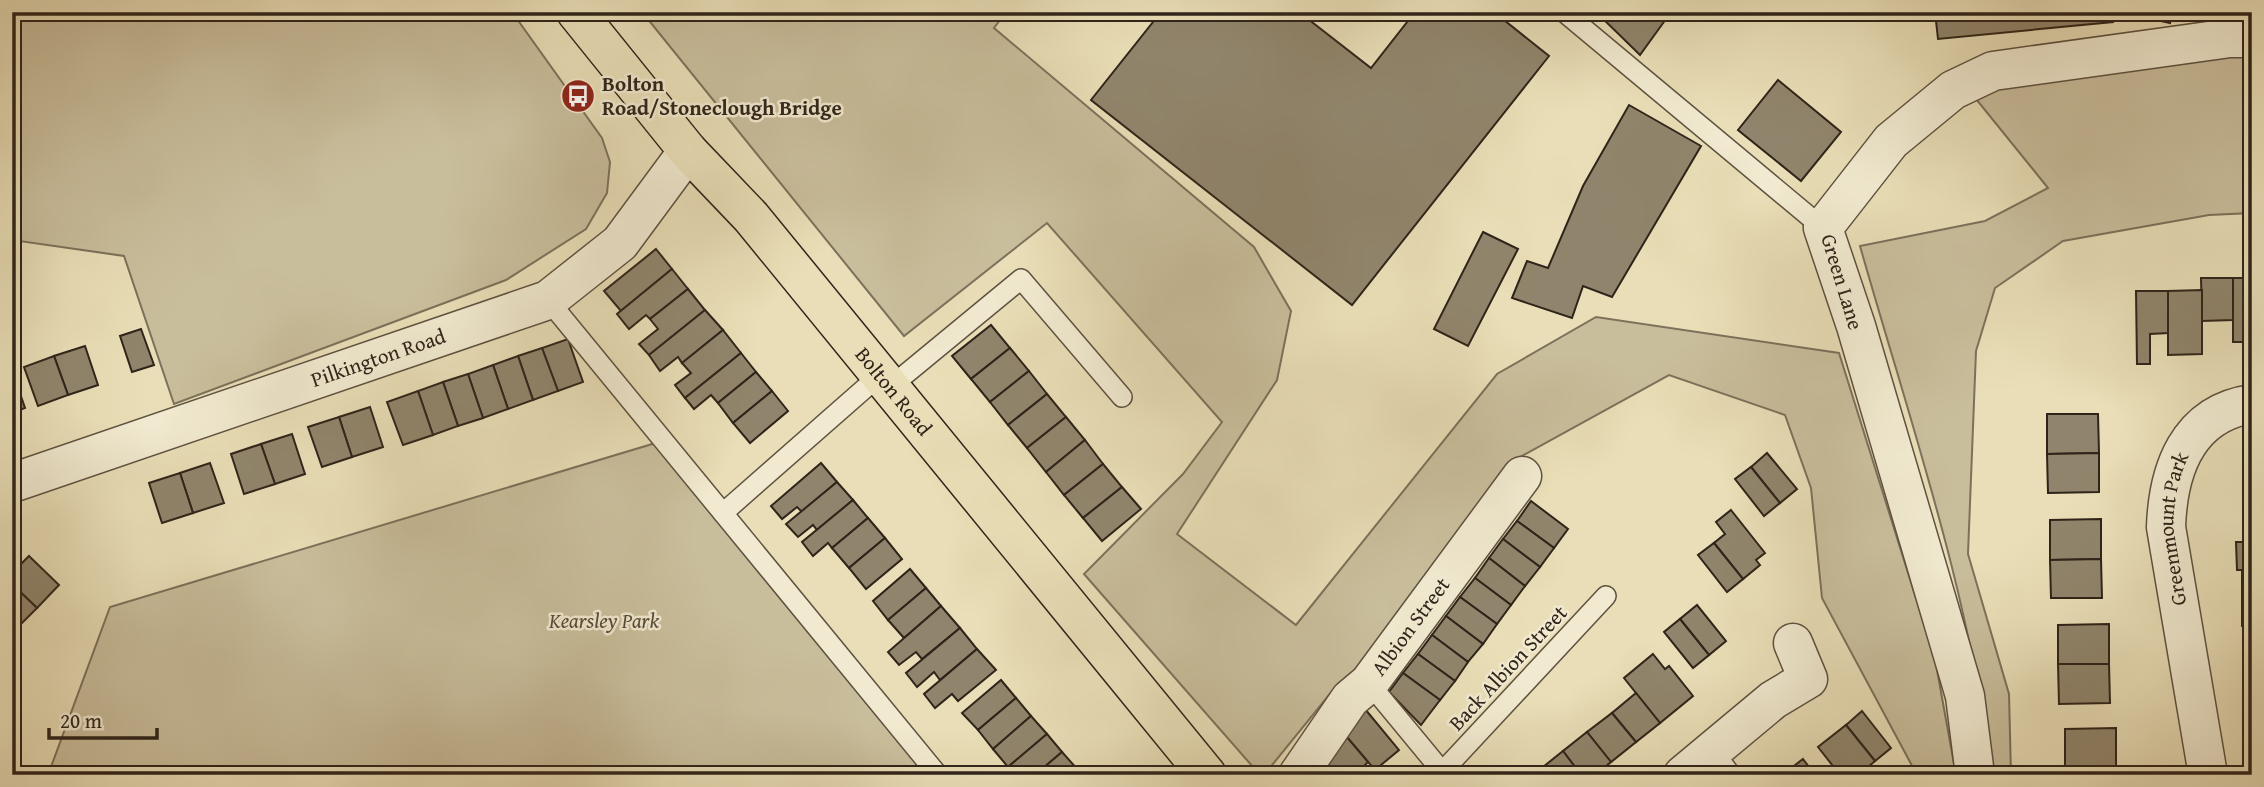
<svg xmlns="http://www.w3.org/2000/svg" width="2264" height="787" font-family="'Gentium Book Plus',serif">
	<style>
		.green { fill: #c9be9c; stroke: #7c715b; stroke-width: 2 }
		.building { fill: #90856c; stroke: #2f241a; stroke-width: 2 }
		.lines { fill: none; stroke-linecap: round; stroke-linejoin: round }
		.lane-casing { stroke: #5e5241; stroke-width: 22 }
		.street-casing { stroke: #5e5241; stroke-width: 41 }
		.primary-casing { stroke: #2f241a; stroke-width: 41 }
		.lane { stroke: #f1ead0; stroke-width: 19 }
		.street { stroke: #f1ead0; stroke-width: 38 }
		.primary { stroke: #e9deb7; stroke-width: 38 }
		.labels { text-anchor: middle; stroke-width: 5; stroke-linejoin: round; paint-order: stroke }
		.poi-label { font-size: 21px; font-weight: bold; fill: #2f241a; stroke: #f1ead0; text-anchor: start }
		.street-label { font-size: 21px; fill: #2f241a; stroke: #f1ead0 }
		.park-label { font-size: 21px; font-style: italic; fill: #564a3a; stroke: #f1ead0 }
	</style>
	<rect width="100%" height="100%" fill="#e9deb7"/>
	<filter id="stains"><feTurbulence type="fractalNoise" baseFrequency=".00286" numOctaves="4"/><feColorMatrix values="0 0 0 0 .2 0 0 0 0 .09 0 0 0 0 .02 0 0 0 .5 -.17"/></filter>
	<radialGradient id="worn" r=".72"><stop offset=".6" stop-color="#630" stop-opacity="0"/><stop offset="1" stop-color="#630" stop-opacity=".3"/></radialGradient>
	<g class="green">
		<path d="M12 12H512L602 138 610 162 607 193 586 229 506 280 174 404 124 256 12 240Z"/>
		<path d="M642 12H1006L994 28 1254 247 1291 311 1277 380 1177 534 1296 625 1497 374 1596 317 1839 353 1935 659 1956 775H1917L1822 598 1811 488 1785 415 1669 375 1520 457 1359 669 1333 690 1264 775H1260L1084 574 1183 474 1222 422 1047 223 904 336Z"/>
		<path d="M2252 53V213L2209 215 2063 241 1995 288 1976 351 1968 554 2009 694 2011 775H1991C1971 595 1909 419 1860 246L1985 221 2048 188 1972 94 2011 83Z"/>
		<path d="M659 442 929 775H48L110 607Z"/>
	</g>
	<g class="building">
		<path d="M1161 12H1299L1371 68 1415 12H1494L1549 56 1352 305 1091 100Z"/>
		<path d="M1596 12H1671L1640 55Z"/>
		<path d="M1935 12H2115L2113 22 1938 39Z"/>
		<path d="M2121 12H2173L2170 23Z"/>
		<path d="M1778 80 1841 132 1801 181 1738 130Z"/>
		<path d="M1629 105 1701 146 1612 297 1583 286 1572 318 1512 298 1527 261 1548 268 1583 186Z"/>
		<path d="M1483 232 1518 249 1468 346 1434 329Z"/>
		<path d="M656 249 672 269 621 311 604 291Z"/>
		<path d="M672 269 688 289 650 319 646 315 629 329 617 314Z"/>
		<path d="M2201 278H2233V320L2202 321Z"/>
		<rect x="2233" y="278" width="19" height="64"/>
		<path d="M688 289 705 310 649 355 639 344 658 329 650 319Z"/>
		<path d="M2202 290V354L2168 355V291Z"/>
		<path d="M2136 291H2168V333L2150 334V364H2137Z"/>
		<path d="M705 310 723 330 682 363 678 357 660 371 649 355Z"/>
		<path d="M991 325 1010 348 971 379 952 356Z"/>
		<path d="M141 329 154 365 132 372 120 336Z"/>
		<path d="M723 330 741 353 685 398 675 385 691 373 682 363Z"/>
		<path d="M568 339 583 382 558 391 542 348Z"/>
		<path d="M85 346 98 385 68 395 54 356Z"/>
		<path d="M542 348 558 391 533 400 518 356Z"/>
		<path d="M1010 348 1029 371 990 402 971 379Z"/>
		<path d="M741 353 756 372 718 403 711 395 694 409 685 398Z"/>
		<path d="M54 356 68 395 38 406 24 367Z"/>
		<path d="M518 356 533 400 508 409 493 365Z"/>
		<path d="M493 365 508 409 483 418 468 374Z"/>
		<path d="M12 370 25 408 12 413Z"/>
		<path d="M1029 371 1047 394 1008 425 990 402Z"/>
		<path d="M756 372 772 391 733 423 718 403Z"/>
		<path d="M468 374 483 418 458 426 443 382Z"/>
		<path d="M443 382 458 426 433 435 418 391Z"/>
		<path d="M418 391 433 435 403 445 387 402Z"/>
		<path d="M772 391 788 411 750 443 733 423Z"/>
		<path d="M1047 394 1066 417 1027 448 1008 425Z"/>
		<path d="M370 407 383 447 352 457 339 417Z"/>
		<path d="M2047 414H2098L2099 453 2047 454Z"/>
		<path d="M339 417 352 457 322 467 308 427Z"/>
		<path d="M1066 417 1085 440 1046 472 1027 448Z"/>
		<path d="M292 434 305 474 275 484 261 444Z"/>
		<path d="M1085 440 1103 464 1064 495 1046 472Z"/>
		<path d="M261 444 275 484 244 494 231 454Z"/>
		<path d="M1767 453 1797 489 1780 503 1751 467Z"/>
		<path d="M2099 453V492L2048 493 2047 454Z"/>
		<path d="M210 463 224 503 193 513 180 473Z"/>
		<path d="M821 463 837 482 802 512 797 507 782 519 771 506Z"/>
		<path d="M1103 464 1122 487 1083 518 1064 495Z"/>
		<path d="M1751 467 1780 503 1764 516 1735 479Z"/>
		<path d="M180 473 193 513 162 523 149 483Z"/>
		<path d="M837 482 853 500 817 530 813 525 798 537 786 524Z"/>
		<path d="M1122 487 1141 509 1102 541 1083 518Z"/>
		<path d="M853 500 868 518 832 548 828 543 813 556 802 542Z"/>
		<path d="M1531 501 1568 529 1554 548 1517 521Z"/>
		<path d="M1731 510 1765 553 1756 560 1760 565 1743 579 1714 543 1725 534 1716 522Z"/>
		<path d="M868 518 885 538 849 568 832 548Z"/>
		<path d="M2101 519V559L2050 560V520Z"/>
		<path d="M1517 521 1554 548 1540 567 1503 539Z"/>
		<path d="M885 538 902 559 866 589 849 568Z"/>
		<path d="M1503 539 1540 567 1525 586 1489 558Z"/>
		<path d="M2236 542H2252V626H2242V570H2237Z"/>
		<path d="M1714 543 1743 579 1727 592 1698 555Z"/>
		<path d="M29 556 59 585 37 608 12 584V573Z"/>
		<path d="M1489 558 1525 586 1511 605 1475 578Z"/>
		<path d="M2101 559 2102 598H2051L2050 560Z"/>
		<path d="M910 569 926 588 888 620 873 601Z"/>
		<path d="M1475 578 1511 605 1497 624 1460 597Z"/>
		<path d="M12 584 37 608 14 631 12 629Z"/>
		<path d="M926 588 941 606 904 638 888 620Z"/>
		<path d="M1460 597 1497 624 1483 644 1446 616Z"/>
		<path d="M1697 605 1726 641 1709 655 1680 619Z"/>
		<path d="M941 606 960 628 922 659 916 652 899 665 888 652Z"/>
		<path d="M1446 616 1483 644 1468 662 1432 635Z"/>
		<path d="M1680 619 1709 655 1693 668 1664 632Z"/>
		<path d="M2109 624V664H2058V625Z"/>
		<path d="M960 628 977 649 940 680 934 672 917 687 906 673Z"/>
		<path d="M1432 635 1468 662 1455 681 1418 654Z"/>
		<path d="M977 649 996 670 958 701 952 694 935 708 924 694Z"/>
		<path d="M1418 654 1455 681 1440 700 1403 673Z"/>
		<path d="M1653 654 1665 669 1669 666 1693 696 1660 723 1624 678Z"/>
		<path d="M2058 664H2109L2110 703 2059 704Z"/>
		<path d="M1403 673 1440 700 1421 725 1389 692Z"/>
		<path d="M1001 680 1016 698 978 730 962 713Z"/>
		<path d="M1636 693 1660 723 1636 742 1612 713Z"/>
		<path d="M1016 698 1031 716 993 749 978 730Z"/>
		<path d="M1365 709 1399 750 1375 770 1346 736Z"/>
		<path d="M1862 711 1891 748 1875 761 1846 725Z"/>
		<path d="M1612 713 1636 742 1611 762 1587 732Z"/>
		<path d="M1031 716 1047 734 1008 767 993 749Z"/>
		<path d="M1846 725 1875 761 1859 775H1840L1818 747Z"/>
		<path d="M2116 728V768H2065V729Z"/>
		<path d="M1587 732 1611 762 1595 775H1581L1563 751Z"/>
		<path d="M1047 734 1062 752 1035 775H1015L1008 767Z"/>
		<path d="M1346 736 1368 762 1365 765 1374 775H1320Z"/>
		<path d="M1563 751 1581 775H1541L1538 771Z"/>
		<path d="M1062 752 1078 770 1072 775H1035Z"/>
		<path d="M1803 759 1815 775H1788L1786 772Z"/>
		<rect x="2065" y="768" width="51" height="7"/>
	</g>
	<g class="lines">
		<g class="lane-casing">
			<g id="lane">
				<path d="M1564 12 1823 228"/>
				<path d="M548 300 938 775"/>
				<path d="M890 387 1021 279 1122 397"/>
				<path d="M723 513 880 375"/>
				<path d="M1369 683 1445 775"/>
				<path d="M1713 751 1731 775"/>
				<path d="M1442 772 1606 596"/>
			</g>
		</g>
		<g class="street-casing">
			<g id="street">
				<path id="s1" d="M12 483 548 300 620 243 688 151"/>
				<path id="s2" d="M1298 775 1350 699 1369 683 1522 476"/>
				<path d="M1683 775 1773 700 1808 679 1793 643"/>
				<path d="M1975 775 1965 696 1856 326 1823 228 1891 141 1953 90 1993 71 2230 38H2252"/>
				<path id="s3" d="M2208 775 2166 527C2168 471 2187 413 2252 404"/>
			</g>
		</g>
		<g class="primary-casing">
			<g id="primary">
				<path id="s4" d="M576 12 688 151 751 217 1207 775"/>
			</g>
		</g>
		<use href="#lane" class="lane"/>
		<use href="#street" class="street"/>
		<use href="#primary" class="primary"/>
	</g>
	<defs>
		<g id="bus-disc" transform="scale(1.75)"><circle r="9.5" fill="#8f2418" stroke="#f1ead0"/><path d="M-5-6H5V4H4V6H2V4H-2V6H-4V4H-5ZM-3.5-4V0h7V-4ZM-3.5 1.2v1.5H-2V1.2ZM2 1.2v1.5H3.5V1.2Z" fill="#fff"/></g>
	</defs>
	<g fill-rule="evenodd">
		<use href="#bus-disc" x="578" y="96"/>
	</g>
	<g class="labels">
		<g class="poi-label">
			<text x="602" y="91">Bolton<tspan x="602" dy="24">Road/Stoneclough Bridge</tspan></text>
		</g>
		<g class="street-label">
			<text transform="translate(1842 282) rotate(73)" y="7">Green Lane</text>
			<text dy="7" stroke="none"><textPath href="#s1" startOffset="387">Pilkington Road</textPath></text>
			<text dy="7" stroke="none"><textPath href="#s4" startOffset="495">Bolton Road</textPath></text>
			<text dy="7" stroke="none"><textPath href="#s3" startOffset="250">Greenmount Park</textPath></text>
			<text dy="7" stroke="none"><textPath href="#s2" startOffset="187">Albion Street</textPath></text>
			<text transform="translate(1508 668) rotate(-47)" y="7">Back Albion Street</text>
		</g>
		<g class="park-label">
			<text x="604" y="628">Kearsley Park</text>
		</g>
	</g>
	<rect width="2264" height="787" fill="none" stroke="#e9deb7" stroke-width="42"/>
	<rect x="14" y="14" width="2236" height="759" fill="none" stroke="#2f241a" stroke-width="3.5"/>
	<rect x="21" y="21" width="2222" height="745" fill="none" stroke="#2f241a" stroke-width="2"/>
	<path d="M49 728v10h108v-10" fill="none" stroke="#2f241a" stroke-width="3.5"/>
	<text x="60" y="728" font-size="21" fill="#2f241a" stroke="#f1ead0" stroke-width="5" paint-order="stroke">20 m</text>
	<rect width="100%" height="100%" filter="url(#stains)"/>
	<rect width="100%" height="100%" fill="url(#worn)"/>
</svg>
